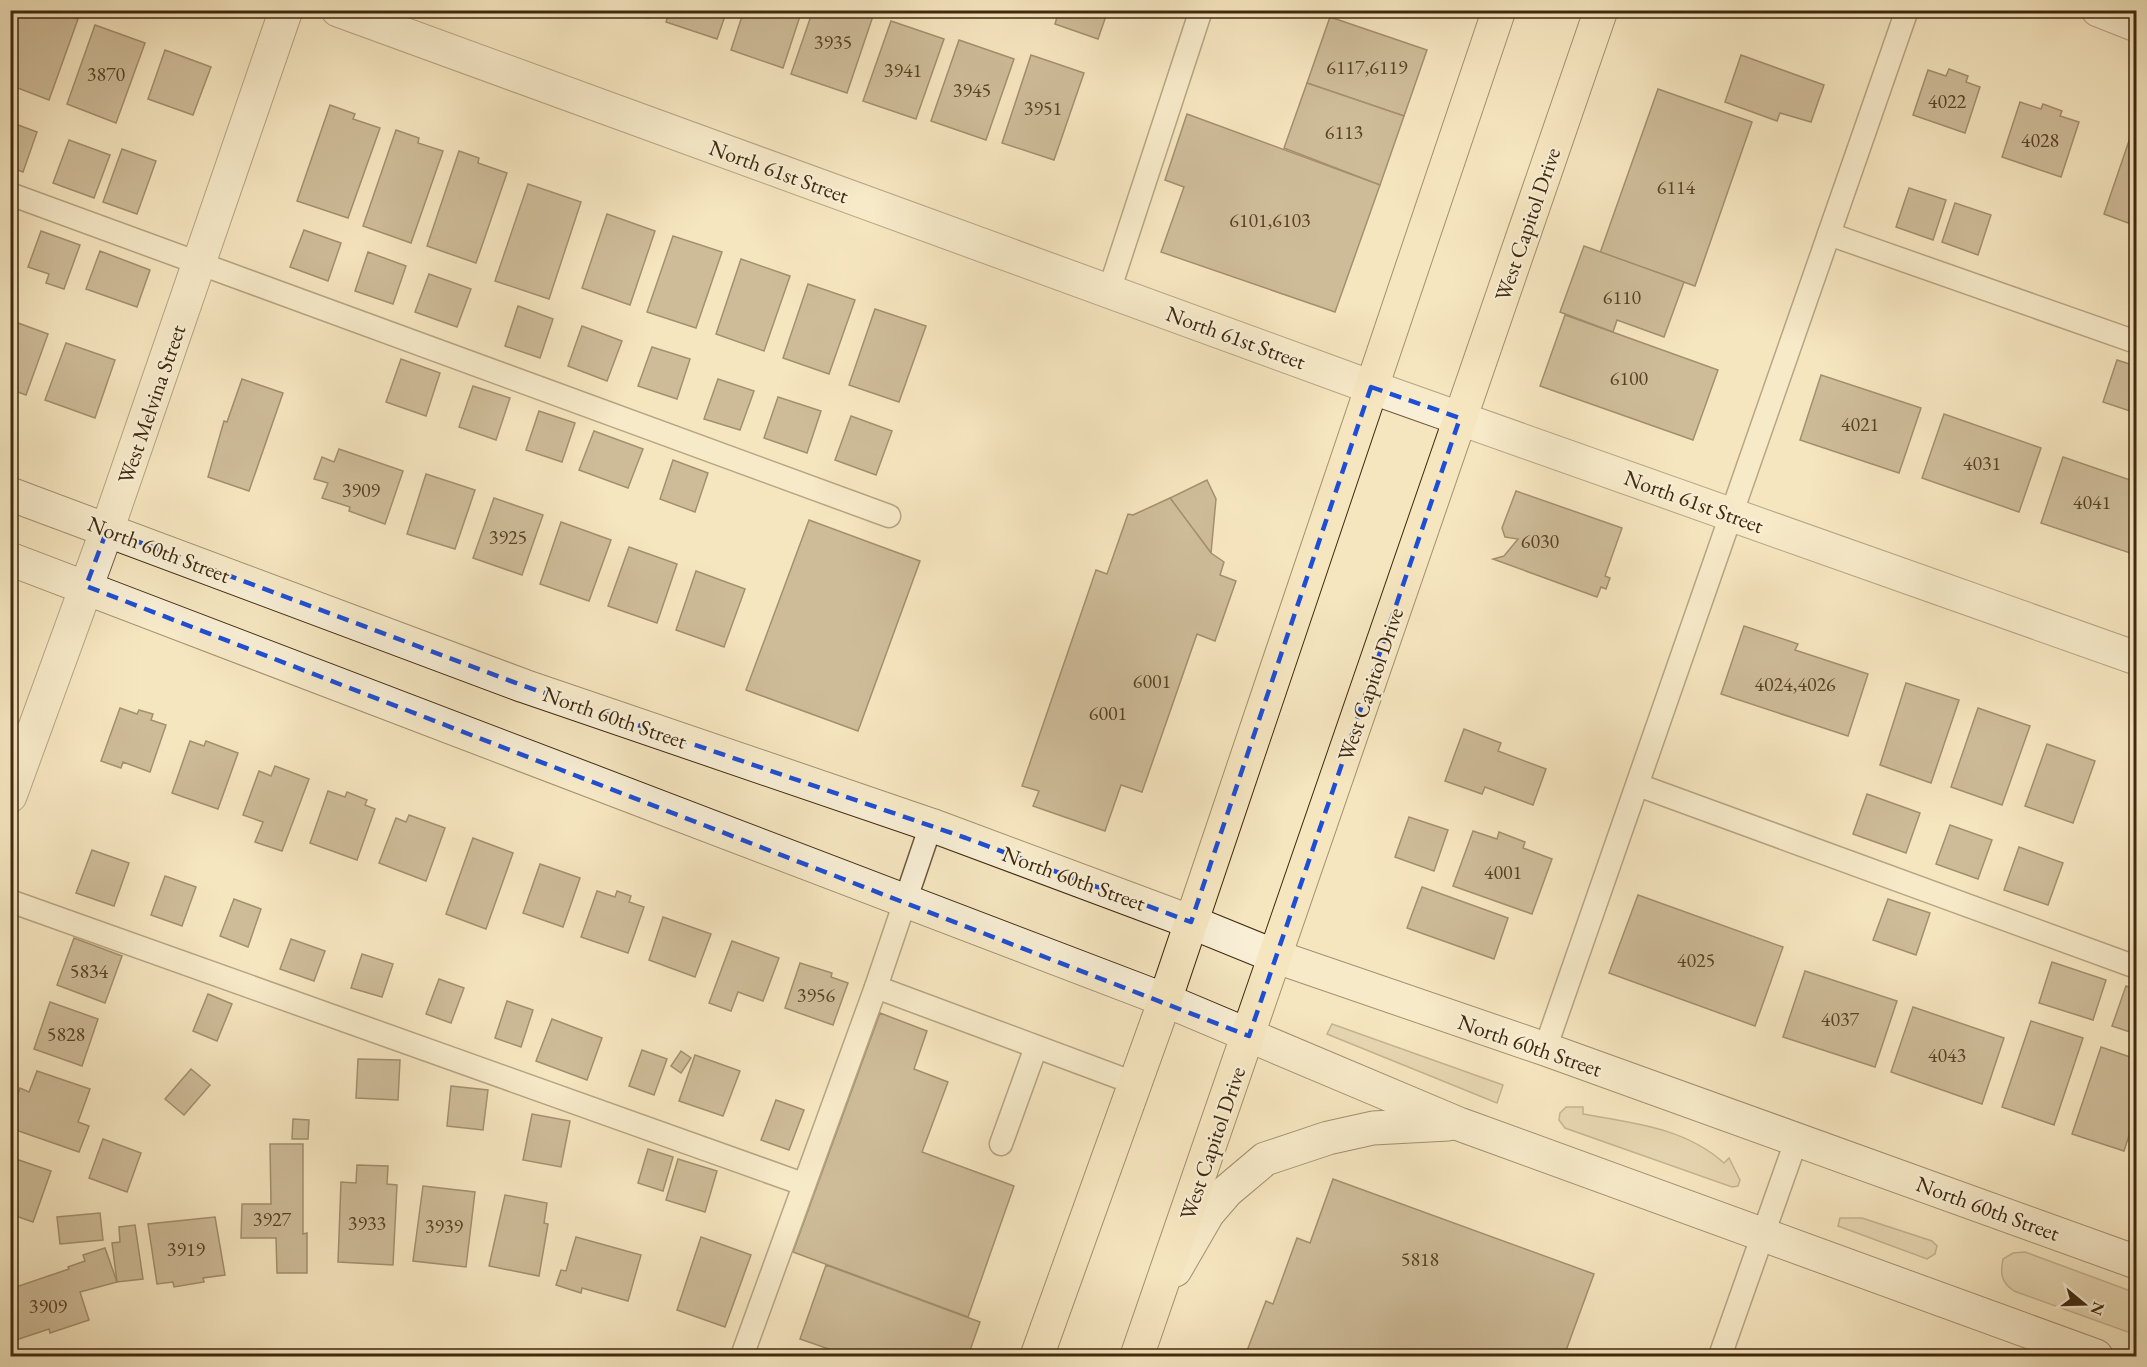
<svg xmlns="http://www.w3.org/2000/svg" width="2147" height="1367" font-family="'EB Garamond',serif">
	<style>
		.green { fill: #d6c6a2; stroke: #8b7858; stroke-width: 1.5 }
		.building { fill: #9e8b6b; stroke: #40290e; stroke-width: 1.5 }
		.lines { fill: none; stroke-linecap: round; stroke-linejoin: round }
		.lane-casing { stroke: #6d583a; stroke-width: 25 }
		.street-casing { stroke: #6d583a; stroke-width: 35 }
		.secondary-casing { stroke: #40290e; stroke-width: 35 }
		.primary-casing { stroke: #40290e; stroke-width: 35 }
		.lane { stroke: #f8efd6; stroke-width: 22 }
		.street { stroke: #f8efd6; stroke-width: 33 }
		.secondary { stroke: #f8efd6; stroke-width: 33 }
		.primary { stroke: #f5e6c0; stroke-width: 33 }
		.marked { fill: none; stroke: #1d4ed8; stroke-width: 4.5; stroke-dasharray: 12 8; stroke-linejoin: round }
		.labels { text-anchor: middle; stroke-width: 4.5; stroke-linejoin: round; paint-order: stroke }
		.number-label { font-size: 20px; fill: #584225 }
		.street-label { font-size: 22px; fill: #40290e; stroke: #f8efd6 }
	</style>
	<rect width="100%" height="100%" fill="#f5e6c0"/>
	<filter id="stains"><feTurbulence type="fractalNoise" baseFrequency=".00333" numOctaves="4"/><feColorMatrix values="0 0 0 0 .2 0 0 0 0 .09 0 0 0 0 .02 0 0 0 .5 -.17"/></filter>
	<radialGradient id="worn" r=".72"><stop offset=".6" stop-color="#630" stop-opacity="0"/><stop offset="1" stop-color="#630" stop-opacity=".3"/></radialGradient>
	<g class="green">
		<path d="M1332 1024 1503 1085 1497 1103 1327 1034Z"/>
		<path d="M1566 1107H1583V1114C1634 1123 1685 1128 1724 1163L1729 1158 1740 1180 1738 1186 1732 1187 1565 1128 1559 1120 1560 1113Z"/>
		<path d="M1840 1218H1862L1932 1241 1937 1246 1935 1254 1927 1259 1838 1226Z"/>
		<path d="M2025 1252 2136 1293V1335L2014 1291C2001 1282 2000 1274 2003 1259L2013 1253Z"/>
	</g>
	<g class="building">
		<path d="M20 10H57L78 19 49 100 10 85V38Z"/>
		<path d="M625 10H650L648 18Z"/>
		<path d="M670 10H727L717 39 666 22Z"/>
		<path d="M744 10H802L783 68 731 50Z"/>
		<path d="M813 10H875L847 93 791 74Z"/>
		<path d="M1014 10H1032L1030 16Z"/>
		<path d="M1059 10H1108L1098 39 1055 24Z"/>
		<path d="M1330 17 1427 50 1404 116 1307 83Z"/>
		<path d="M891 21 944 39 916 119 863 101Z"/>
		<path d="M95 25 145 43 116 123 67 104Z"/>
		<path d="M959 40 1014 59 986 140 931 121Z"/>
		<path d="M165 50 211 67 193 115 148 99Z"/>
		<path d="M1031 55 1084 73 1054 160 1002 143Z"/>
		<path d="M1741 55 1824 85 1811 122 1780 113 1777 121 1725 102Z"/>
		<path d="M1949 69 1968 76 1966 82 1980 87 1965 133 1913 115 1928 70 1946 76Z"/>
		<path d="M1307 83 1404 116 1380 185 1284 148Z"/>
		<path d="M1658 89 1752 122 1695 286 1600 253Z"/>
		<path d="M2020 102 2041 109 2043 104 2062 111 2060 116 2079 122 2061 177 2002 157Z"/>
		<path d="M330 105 355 114 353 119 380 128 348 218 297 201Z"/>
		<path d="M1187 114 1380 185 1335 312 1161 252 1184 187 1165 180Z"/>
		<path d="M10 122 37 132 23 172 10 167Z"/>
		<path d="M396 130 419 138 418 143 443 151 411 243 363 226Z"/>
		<path d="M2131 135 2136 137V226L2104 214Z"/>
		<path d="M69 140 110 155 94 198 53 183Z"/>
		<path d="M122 149 156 161 137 214 103 202Z"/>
		<path d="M459 151 479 158 478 163 507 173 476 263 427 246Z"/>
		<path d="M528 184 581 202 549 299 495 281Z"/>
		<path d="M1909 188 1946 200 1933 240 1896 227Z"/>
		<path d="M1955 203 1991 215 1978 255 1942 242Z"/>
		<path d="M607 214 655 231 630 305 582 288Z"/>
		<path d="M304 230 341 243 328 281 290 267Z"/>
		<path d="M41 231 80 245 64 289 46 283 49 274 28 267Z"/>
		<path d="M673 236 722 252 696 328 647 312Z"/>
		<path d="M1584 246 1684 282 1664 337 1617 320 1613 332 1560 312Z"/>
		<path d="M100 251 150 270 137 307 86 289Z"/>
		<path d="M368 252 406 266 393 304 355 291Z"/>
		<path d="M741 259 790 276 764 351 716 334Z"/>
		<path d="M429 274 471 289 457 327 415 312Z"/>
		<path d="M808 284 855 300 829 374 783 358Z"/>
		<path d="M518 306 553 319 540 358 505 346Z"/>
		<path d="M875 309 926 326 899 402 849 385Z"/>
		<path d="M1565 315 1718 370 1693 440 1540 386Z"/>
		<path d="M10 320 48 334 26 395 10 389Z"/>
		<path d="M582 326 622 341 607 381 568 366Z"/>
		<path d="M66 343 115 360 95 418 45 400Z"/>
		<path d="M652 347 690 359 677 399 638 386Z"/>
		<path d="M401 359 440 373 426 416 386 402Z"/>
		<path d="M2117 360 2136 366V413L2103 402Z"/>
		<path d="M1821 375 1921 408 1899 473 1800 440Z"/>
		<path d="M242 379 283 393 249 491 208 477 224 421 227 422Z"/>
		<path d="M718 379 754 391 740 430 704 419Z"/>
		<path d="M473 386 510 398 496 440 459 427Z"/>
		<path d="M778 397 821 411 807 453 764 438Z"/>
		<path d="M539 411 575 423 562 462 526 450Z"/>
		<path d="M1944 414 2041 448 2019 512 1922 478Z"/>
		<path d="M851 416 892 431 876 475 835 460Z"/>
		<path d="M594 431 643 449 628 488 579 470Z"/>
		<path d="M339 449 403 471 385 524 349 511 350 507 322 498 328 483 314 479 322 457 334 462Z"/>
		<path d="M2063 457 2136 482V555L2041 523Z"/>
		<path d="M673 460 708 473 695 512 660 499Z"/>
		<path d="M426 474 475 490 455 549 407 534Z"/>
		<path d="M1207 480 1216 499 1211 553 1170 498Z"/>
		<path d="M1516 491 1622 528 1605 576 1610 578 1606 589 1601 587 1597 597 1493 559 1504 556 1518 539 1505 537 1502 528Z"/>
		<path d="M494 498 543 515 522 575 473 558Z"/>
		<path d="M1170 498 1211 553 1224 562 1220 575 1236 581 1215 641 1197 634 1142 792 1121 785 1105 831 1033 806 1039 791 1022 786 1096 570 1107 574 1128 514 1133 515Z"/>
		<path d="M809 520 920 561 858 731 746 690Z"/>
		<path d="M561 522 611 540 589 601 540 584Z"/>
		<path d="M629 547 677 564 657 623 608 606Z"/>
		<path d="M696 571 745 589 724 647 676 630Z"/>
		<path d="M1744 626 1798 644 1795 650 1868 674 1848 736 1721 694Z"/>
		<path d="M1906 683 1959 700 1931 783 1880 765Z"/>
		<path d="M120 708 137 714 139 710 153 714 151 720 166 725 150 772 123 762 121 768 101 761Z"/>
		<path d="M1978 708 2030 726 2002 805 1951 787Z"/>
		<path d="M1464 729 1501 743 1498 751 1546 769 1533 805 1485 787 1482 794 1445 781Z"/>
		<path d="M190 741 204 746 206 741 238 753 218 809 172 793Z"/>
		<path d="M2047 744 2095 761 2073 823 2025 806Z"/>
		<path d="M275 766 309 779 282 851 255 842 263 822 243 815 259 771 271 776Z"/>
		<path d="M328 791 345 797 347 792 367 800 365 805 375 809 357 860 310 843Z"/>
		<path d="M1867 794 1920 813 1906 853 1853 834Z"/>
		<path d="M409 815 445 828 426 881 379 863 396 818 406 822Z"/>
		<path d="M1409 817 1448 830 1434 871 1395 857Z"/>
		<path d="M1950 825 1992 840 1978 879 1936 864Z"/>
		<path d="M1473 831 1497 839 1499 832 1525 842 1523 848 1552 859 1532 914 1453 886Z"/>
		<path d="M473 838 513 853 486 929 446 914Z"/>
		<path d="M2019 847 2063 863 2048 905 2004 890Z"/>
		<path d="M92 850 129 863 114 906 76 893Z"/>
		<path d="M540 864 580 878 563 927 523 913Z"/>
		<path d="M165 876 196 887 182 926 151 915Z"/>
		<path d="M1422 887 1508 918 1494 959 1407 928Z"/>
		<path d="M597 891 615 897 617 891 631 896 629 902 644 907 628 953 581 937Z"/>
		<path d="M1638 895 1783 947 1755 1026 1609 973Z"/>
		<path d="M234 899 261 909 248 947 220 936Z"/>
		<path d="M1888 899 1930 913 1916 955 1873 940Z"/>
		<path d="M663 917 711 934 695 977 649 960Z"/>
		<path d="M74 938 122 956 105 1003 57 985Z"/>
		<path d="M291 939 325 951 314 981 280 969Z"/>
		<path d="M732 941 779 958 763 1001 738 992 731 1011 709 1003Z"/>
		<path d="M362 954 393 964 382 997 351 988Z"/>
		<path d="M2052 962 2106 980 2093 1020 2039 1003Z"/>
		<path d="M800 963 832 973 831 977 848 983 833 1025 785 1008Z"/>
		<path d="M1805 971 1897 1001 1875 1067 1783 1037Z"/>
		<path d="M439 979 464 988 451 1023 426 1014Z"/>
		<path d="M2126 986 2136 990V1034L2112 1026Z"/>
		<path d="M208 994 232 1004 217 1041 193 1031Z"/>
		<path d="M507 1001 533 1010 521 1047 495 1038Z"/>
		<path d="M50 1002 98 1019 82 1066 34 1049Z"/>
		<path d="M1913 1007 2004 1038 1982 1104 1891 1072Z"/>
		<path d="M880 1013 927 1031 914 1069 948 1082 922 1152 1014 1186 968 1317 793 1252Z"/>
		<path d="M552 1019 602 1038 587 1080 536 1061Z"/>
		<path d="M2031 1021 2083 1038 2054 1125 2002 1107Z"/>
		<path d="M2101 1047 2136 1059V1114L2124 1151 2072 1134Z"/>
		<path d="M642 1050 667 1059 654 1095 629 1086Z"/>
		<path d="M681 1051 691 1058 681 1073 671 1066Z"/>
		<path d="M695 1055 740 1071 723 1116 679 1101Z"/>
		<path d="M358 1059 400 1060 398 1100 356 1098Z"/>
		<path d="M191 1069 210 1085 184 1115 165 1099Z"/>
		<path d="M37 1071 90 1089 78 1122 89 1126 79 1152 10 1128V1114L20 1088 29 1092Z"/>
		<path d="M451 1086 488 1090 483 1130 447 1126Z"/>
		<path d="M776 1100 804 1110 789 1150 761 1140Z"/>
		<path d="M532 1114 570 1121 561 1167 523 1160Z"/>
		<path d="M293 1119 309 1120 308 1139H292Z"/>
		<path d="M103 1139 141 1153 127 1192 89 1178Z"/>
		<path d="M270 1144H303V1234L307 1233V1273H277L276 1238H241L242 1204H271Z"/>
		<path d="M648 1149 673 1157 663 1191 638 1183Z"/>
		<path d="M10 1157 51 1171 33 1222 10 1214Z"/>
		<path d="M678 1159 717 1171 705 1212 666 1200Z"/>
		<path d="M357 1165 388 1166 387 1184 397 1185 393 1265 338 1262 341 1182 356 1183Z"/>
		<path d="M1333 1179 1594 1274 1564 1356H1245L1266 1301 1273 1304 1297 1238 1310 1243Z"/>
		<path d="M423 1186 475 1192 466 1267 413 1261Z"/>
		<path d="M505 1195 547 1203 544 1223 548 1224 539 1276 489 1266Z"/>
		<path d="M100 1213 103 1240 60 1244 57 1217Z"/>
		<path d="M215 1217 225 1275 203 1278 204 1282 174 1287 173 1282 157 1284 148 1224Z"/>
		<path d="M135 1225 143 1279 117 1282 112 1243 120 1242 119 1227Z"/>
		<path d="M576 1237 641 1255 628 1301 582 1288 581 1293 556 1285 561 1270 566 1271Z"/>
		<path d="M701 1237 751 1255 725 1327 677 1310Z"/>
		<path d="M105 1248 117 1282 80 1292 89 1320 50 1333 49 1329 10 1342V1289L69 1269 68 1267 85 1261 83 1255Z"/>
		<path d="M826 1265 980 1322 968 1356H849L800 1339Z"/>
	</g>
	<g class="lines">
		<g class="lane-casing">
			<g id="lane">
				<path d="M10 194 889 516"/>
				<path d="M1829 234 2136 342"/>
				<path d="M1109 291 1201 10"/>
				<path d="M1638 785 2136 967"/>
				<path d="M10 901 803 1184"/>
				<path d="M876 987 1134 1083"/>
				<path d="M1545 1049 1907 10"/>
				<path d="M1001 1144 1036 1047"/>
				<path d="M742 1356 876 987 931 825"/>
				<path d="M1720 1356 1796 1141"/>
			</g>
		</g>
		<g class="street-casing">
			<g id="street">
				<path d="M338 10 1371 387 2136 658"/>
				<path d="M2098 10 2136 25"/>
				<path d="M10 796 107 530 286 10"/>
			</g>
		</g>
		<g class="secondary-casing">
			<g id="secondary">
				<path d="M10 494 524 686 931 825 1191 922 1277 957 1545 1049 2136 1262"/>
				<path d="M10 559 1165 1000 1459 1124 2096 1356"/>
				<path d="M1175 1270 1208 1213 1227 1191 1265 1159 1328 1138 1373 1128 1448 1124"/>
			</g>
		</g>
		<g class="primary-casing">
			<g id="primary">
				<path d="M1037 1356 1165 1000 1499 10"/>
				<path d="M1137 1356 1601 10"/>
			</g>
		</g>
		<use href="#lane" class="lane"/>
		<use href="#street" class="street"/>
		<use href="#secondary" class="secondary"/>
		<use href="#primary" class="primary"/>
	</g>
	<path d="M0 0H2147V1367H0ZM1371 387 1460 418 1249 1036 86 586 107 530 524 686 966 838 1191 922Z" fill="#f5e6c0" fill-opacity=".55" fill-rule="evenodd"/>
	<path class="marked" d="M1371 387 1460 418 1249 1036 86 586 107 530 524 686 966 838 1191 922Z"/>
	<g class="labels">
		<g class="number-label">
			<text x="833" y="49">3935</text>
			<text x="1367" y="74">6117,6119</text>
			<text x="903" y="77">3941</text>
			<text x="106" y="81">3870</text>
			<text x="972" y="97">3945</text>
			<text x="1947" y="108">4022</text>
			<text x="1043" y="115">3951</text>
			<text x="1344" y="139">6113</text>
			<text x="2040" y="147">4028</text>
			<text x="1676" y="194">6114</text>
			<text x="1270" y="227">6101,6103</text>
			<text x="1622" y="304">6110</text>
			<text x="1629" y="385">6100</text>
			<text x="1860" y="431">4021</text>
			<text x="1982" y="470">4031</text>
			<text x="361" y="497">3909</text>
			<text x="2092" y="509">4041</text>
			<text x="508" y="544">3925</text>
			<text x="1540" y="548">6030</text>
			<text x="1152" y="688">6001</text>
			<text x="1795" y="691">4024,4026</text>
			<text x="1108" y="720">6001</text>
			<text x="1503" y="879">4001</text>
			<text x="1696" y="967">4025</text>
			<text x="89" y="978">5834</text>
			<text x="816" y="1002">3956</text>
			<text x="1840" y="1026">4037</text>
			<text x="66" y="1041">5828</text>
			<text x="1947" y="1062">4043</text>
			<text x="272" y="1226">3927</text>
			<text x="367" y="1230">3933</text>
			<text x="444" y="1233">3939</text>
			<text x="186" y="1256">3919</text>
			<text x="1420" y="1266">5818</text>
			<text x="48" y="1313">3909</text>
		</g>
		<g class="street-label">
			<text transform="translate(779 171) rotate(20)" y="8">North 61st Street</text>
			<text transform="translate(1527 224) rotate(-71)" y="8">West Capitol Drive</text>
			<text transform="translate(1236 337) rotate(20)" y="8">North 61st Street</text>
			<text transform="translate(151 404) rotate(-71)" y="8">West Melvina Street</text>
			<text transform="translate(1694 501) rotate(20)" y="8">North 61st Street</text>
			<text transform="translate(159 549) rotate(21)" y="8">North 60th Street</text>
			<text transform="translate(1370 684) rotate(-71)" y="8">West Capitol Drive</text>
			<text transform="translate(615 717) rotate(19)" y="8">North 60th Street</text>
			<text transform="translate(1074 878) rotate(20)" y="8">North 60th Street</text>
			<text transform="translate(1530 1045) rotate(19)" y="8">North 60th Street</text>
			<text transform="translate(1212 1143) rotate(-71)" y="8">West Capitol Drive</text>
			<text transform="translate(1988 1208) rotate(20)" y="8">North 60th Street</text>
		</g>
	</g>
	<rect width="2147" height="1367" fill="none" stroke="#f5e6c0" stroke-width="36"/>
	<rect x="12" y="12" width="2123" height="1343" fill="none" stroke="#40290e" stroke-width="3"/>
	<rect x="18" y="18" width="2111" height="1331" fill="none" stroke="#40290e" stroke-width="1.5"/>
	<g transform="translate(2084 1304) rotate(109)" stroke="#f8efd6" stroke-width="4.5" paint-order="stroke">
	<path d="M0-4.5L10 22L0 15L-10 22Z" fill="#40290e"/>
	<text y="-9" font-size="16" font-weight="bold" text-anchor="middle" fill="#40290e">N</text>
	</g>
	<rect width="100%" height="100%" filter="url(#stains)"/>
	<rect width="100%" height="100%" fill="url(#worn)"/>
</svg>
